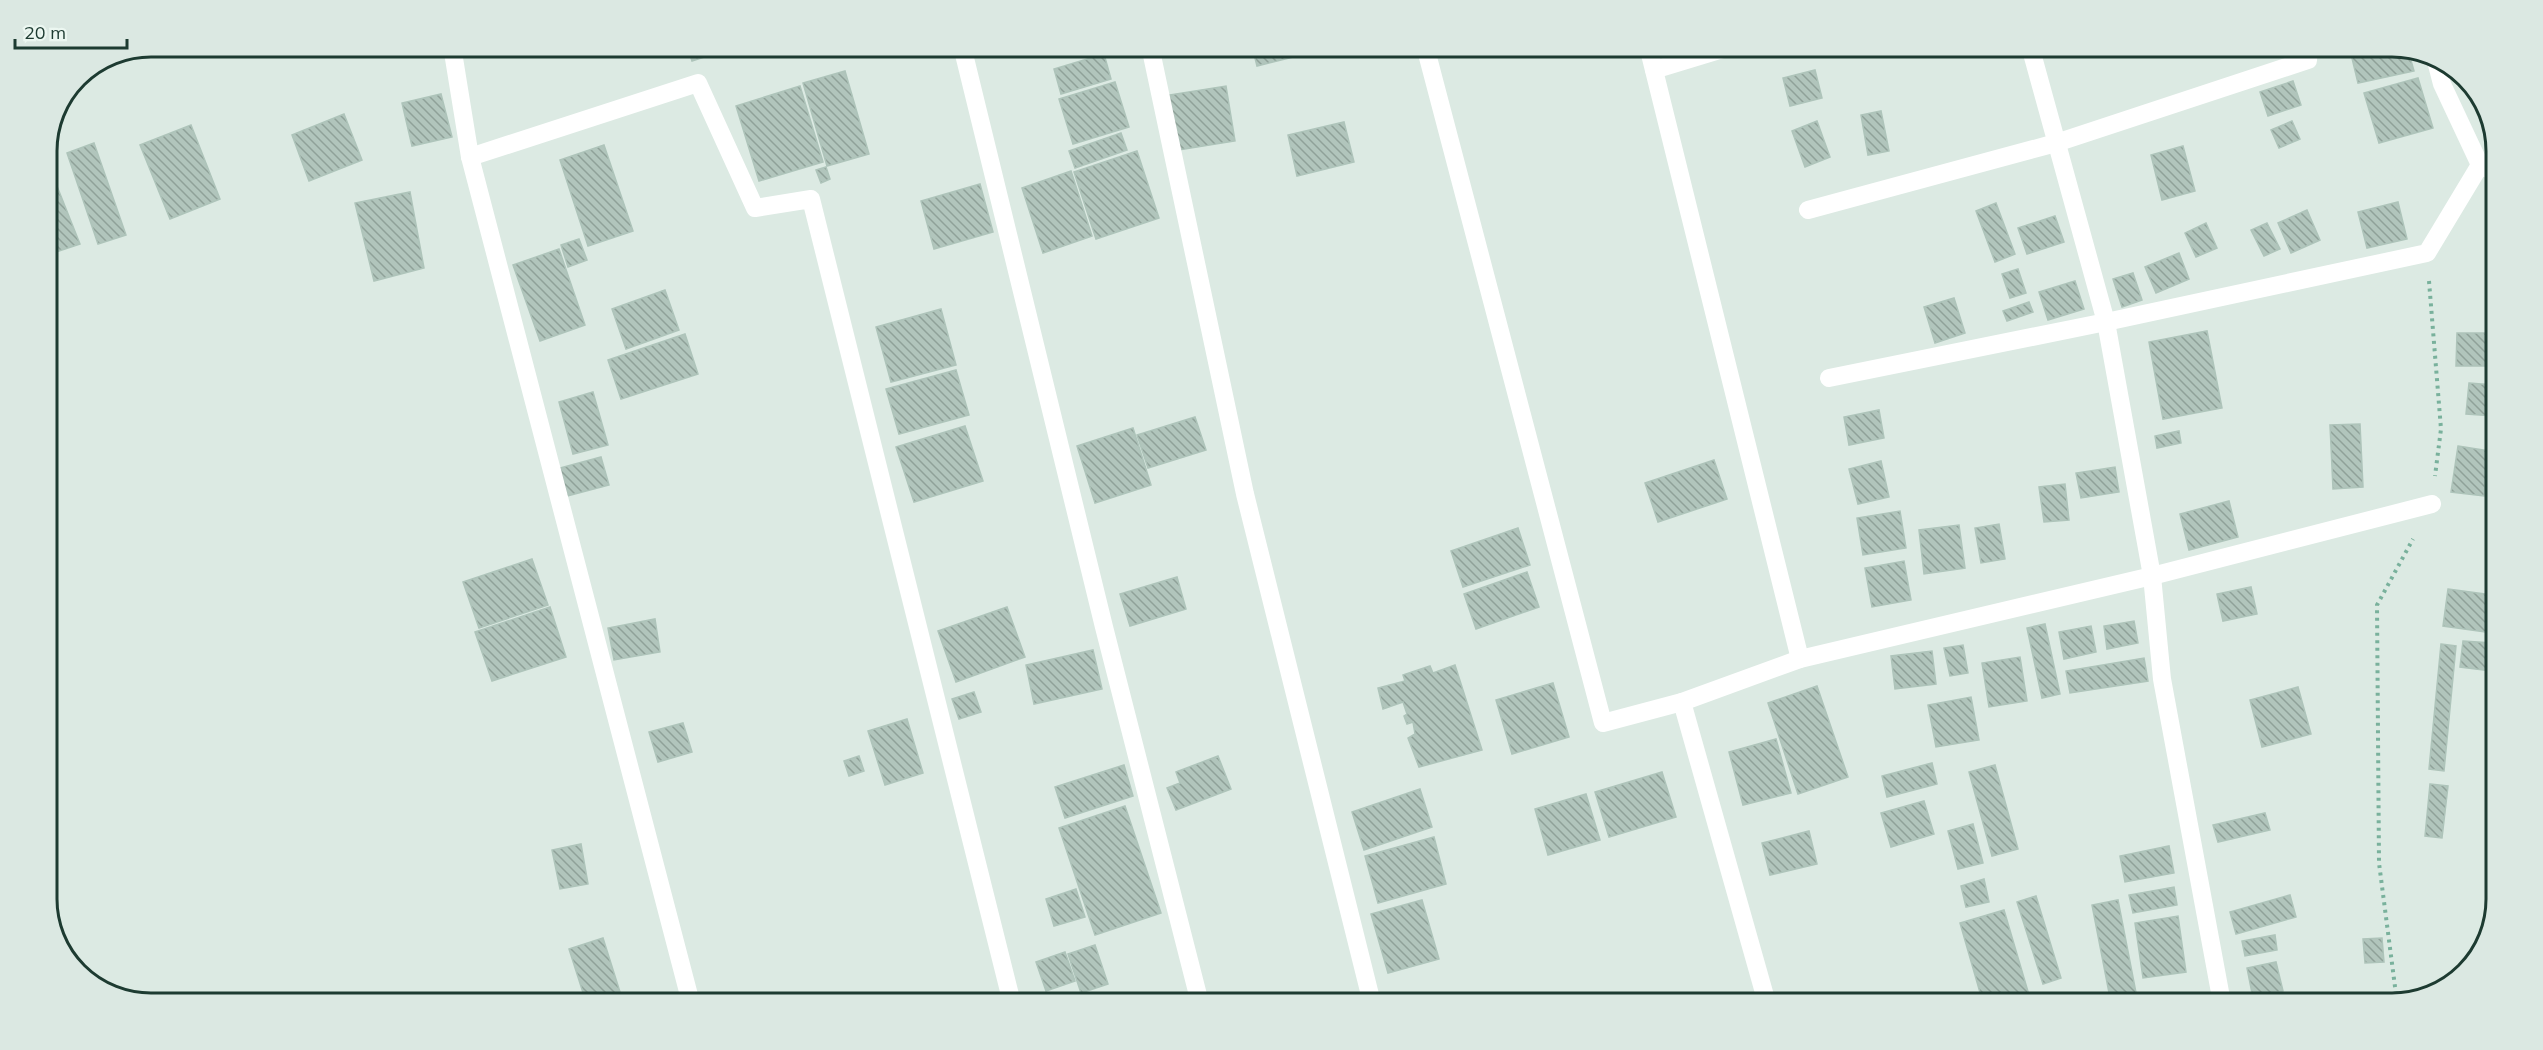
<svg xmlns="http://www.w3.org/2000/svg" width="2543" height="1050" font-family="Mulish,sans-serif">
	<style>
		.building { fill: url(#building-back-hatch); stroke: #aec4ba; stroke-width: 1.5 }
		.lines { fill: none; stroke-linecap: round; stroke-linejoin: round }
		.path { stroke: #79b19c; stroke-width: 4; stroke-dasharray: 3 4.5; stroke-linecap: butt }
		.minor { stroke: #fff; stroke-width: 18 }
		.rim { fill: none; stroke: #1d3b31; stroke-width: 3 }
	</style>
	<defs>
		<pattern id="building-back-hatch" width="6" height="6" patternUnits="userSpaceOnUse" patternTransform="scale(1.5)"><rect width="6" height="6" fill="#b1c5bc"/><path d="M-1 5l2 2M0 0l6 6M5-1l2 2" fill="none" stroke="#8fa199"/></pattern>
	</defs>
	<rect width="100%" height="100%" fill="#dceae3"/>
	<g class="building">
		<path d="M687 46H738L692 61Z"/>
		<path d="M1044 46H1078L1048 57Z"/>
		<path d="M1252 46H1321L1322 50 1257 66Z"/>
		<path d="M2260 46H2294L2263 56Z"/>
		<path d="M2385 46 2408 50 2414 71 2358 83 2351 54Z"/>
		<path d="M1104 54 1111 79 1061 94 1054 69Z"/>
		<path d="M1815 70 1822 98 1790 106 1783 78Z"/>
		<path d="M845 71 869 154 827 166 803 83Z"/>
		<path d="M2418 78 2433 128 2379 143 2364 93Z"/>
		<path d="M2293 81 2301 105 2268 116 2260 92Z"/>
		<path d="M1115 82 1129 127 1073 144 1059 99Z"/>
		<path d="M800 86 823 162 759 181 736 106Z"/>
		<path d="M1226 86 1235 141 1179 150 1169 95Z"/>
		<path d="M441 94 452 137 412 146 402 103Z"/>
		<path d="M1881 111 1889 151 1868 155 1861 115Z"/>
		<path d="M344 114 362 160 309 181 292 135Z"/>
		<path d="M1817 121 1830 157 1805 167 1792 131Z"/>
		<path d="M2292 121 2300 139 2279 148 2271 130Z"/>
		<path d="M1344 122 1354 162 1297 176 1288 135Z"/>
		<path d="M191 125 220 199 170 219 140 145Z"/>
		<path d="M1121 133 1127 150 1075 168 1069 151Z"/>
		<path d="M94 143 126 235 98 244 67 153Z"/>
		<path d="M604 145 633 231 588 246 560 160Z"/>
		<path d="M2183 146 2195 191 2162 200 2151 155Z"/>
		<path d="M1137 151 1159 218 1096 239 1074 172Z"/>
		<path d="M47 161 80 244 47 255Z"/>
		<path d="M826 167 830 179 821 183 816 170Z"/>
		<path d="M1071 171 1092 236 1043 253 1022 188Z"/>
		<path d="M980 184 993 232 934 249 921 201Z"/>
		<path d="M410 192 424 268 374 281 355 203Z"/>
		<path d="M2398 202 2407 239 2367 248 2358 212Z"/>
		<path d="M1996 203 2015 254 1995 262 1976 211Z"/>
		<path d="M2307 210 2320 240 2291 253 2278 223Z"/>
		<path d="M2055 216 2064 242 2027 254 2018 228Z"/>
		<path d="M2206 223 2217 248 2196 257 2185 233Z"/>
		<path d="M2267 223 2280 249 2264 256 2251 230Z"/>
		<path d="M579 239 587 260 568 267 561 245Z"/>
		<path d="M559 249 585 325 540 341 513 265Z"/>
		<path d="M2179 253 2189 279 2156 293 2145 267Z"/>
		<path d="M2018 269 2026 293 2010 298 2002 274Z"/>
		<path d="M2133 273 2142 300 2122 307 2113 279Z"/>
		<path d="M2075 281 2084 309 2048 320 2039 292Z"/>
		<path d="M665 290 679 330 626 349 612 309Z"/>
		<path d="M1954 298 1965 333 1935 343 1924 307Z"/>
		<path d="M2029 302 2033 312 2007 321 2003 311Z"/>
		<path d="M941 309 956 365 891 382 876 327Z"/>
		<path d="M2207 331 2222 408 2163 419 2149 342Z"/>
		<path d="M2457 333H2490V366H2456Z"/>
		<path d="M685 334 698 374 621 399 608 360Z"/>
		<path d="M956 370 969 415 899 434 886 389Z"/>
		<path d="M2469 383 2494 385V416L2466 414Z"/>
		<path d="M593 392 608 445 573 454 559 402Z"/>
		<path d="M1879 410 1884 438 1849 445 1844 417Z"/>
		<path d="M1195 417 1206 450 1148 468 1137 435Z"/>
		<path d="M2360 424 2363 487 2333 489 2330 425Z"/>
		<path d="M965 426 983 481 914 502 896 447Z"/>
		<path d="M1133 428 1151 485 1095 503 1077 446Z"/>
		<path d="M2179 431 2181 443 2157 448 2155 436Z"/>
		<path d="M2458 446 2489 451 2484 496 2451 492Z"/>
		<path d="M601 457 609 485 567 496 560 468Z"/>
		<path d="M1714 460 1727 499 1658 522 1645 483Z"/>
		<path d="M1881 461 1889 497 1858 504 1849 469Z"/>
		<path d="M2115 467 2119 492 2081 498 2076 473Z"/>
		<path d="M2065 484 2069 520 2044 522 2039 487Z"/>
		<path d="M2229 501 2238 537 2189 550 2180 514Z"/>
		<path d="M1900 511 1906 548 1863 555 1857 518Z"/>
		<path d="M1999 524 2005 559 1981 563 1975 528Z"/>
		<path d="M1959 525 1965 568 1924 574 1919 530Z"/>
		<path d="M1518 528 1530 565 1463 587 1451 551Z"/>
		<path d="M532 559 548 605 479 628 463 582Z"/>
		<path d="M1904 561 1911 600 1872 607 1865 568Z"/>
		<path d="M1527 572 1539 607 1476 629 1464 594Z"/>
		<path d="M1177 577 1186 609 1130 626 1120 594Z"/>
		<path d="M2251 587 2257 614 2223 621 2217 594Z"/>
		<path d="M2448 589 2492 595V633L2443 626Z"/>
		<path d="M550 607 566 657 492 681 475 632Z"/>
		<path d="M1007 607 1025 657 956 682 938 631Z"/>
		<path d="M655 619 660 652 614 660 608 628Z"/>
		<path d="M2134 621 2138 643 2107 649 2104 626Z"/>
		<path d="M2045 624 2060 694 2042 698 2027 628Z"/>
		<path d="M2091 626 2096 652 2064 659 2059 632Z"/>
		<path d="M2463 641 2492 643 2491 671 2460 667Z"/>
		<path d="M2441 644 2456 646 2444 771 2429 769Z"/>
		<path d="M1963 645 1968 673 1950 676 1944 648Z"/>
		<path d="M1093 650 1102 689 1034 704 1026 665Z"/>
		<path d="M1932 651 1936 684 1895 689 1891 656Z"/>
		<path d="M2020 657 2027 701 1989 707 1982 663Z"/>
		<path d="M2144 658 2148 681 2070 693 2066 671Z"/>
		<path d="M1455 665 1482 750 1419 767 1408 738 1415 734 1413 722 1407 724 1404 716 1407 714 1403 702 1383 709 1378 688 1405 681 1403 675 1430 666 1433 673Z"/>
		<path d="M1553 683 1569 737 1512 754 1496 700Z"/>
		<path d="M1817 686 1848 777 1798 794 1768 703Z"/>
		<path d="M2298 687 2311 734 2262 747 2250 700Z"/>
		<path d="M974 692 981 712 959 719 952 699Z"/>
		<path d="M1971 697 1979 740 1936 747 1928 705Z"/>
		<path d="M907 719 923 773 885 785 868 731Z"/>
		<path d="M683 723 692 752 658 762 649 732Z"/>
		<path d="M1776 739 1791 793 1743 805 1729 752Z"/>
		<path d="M859 756 864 771 849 776 844 761Z"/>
		<path d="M1218 756 1231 789 1176 810 1167 788 1180 783 1176 772Z"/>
		<path d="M1932 763 1937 784 1887 797 1882 776Z"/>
		<path d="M1124 765 1133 796 1065 818 1055 787Z"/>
		<path d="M1995 765 2018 849 1992 856 1969 772Z"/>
		<path d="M1662 772 1676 817 1609 837 1595 792Z"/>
		<path d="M2430 784 2448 786 2442 838 2425 836Z"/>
		<path d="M1420 789 1432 827 1364 850 1352 812Z"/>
		<path d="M1586 794 1600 840 1548 855 1535 809Z"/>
		<path d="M1924 801 1934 834 1891 847 1881 813Z"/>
		<path d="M1125 806 1161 913 1095 935 1059 828Z"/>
		<path d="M2265 813 2270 830 2218 842 2213 825Z"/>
		<path d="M1973 824 1983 863 1958 869 1948 831Z"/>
		<path d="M1809 831 1817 864 1770 875 1762 843Z"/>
		<path d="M1434 837 1446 884 1378 903 1365 856Z"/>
		<path d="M581 844 588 884 560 889 552 850Z"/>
		<path d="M2169 846 2174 873 2125 882 2120 856Z"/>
		<path d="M1984 879 1989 902 1966 907 1961 886Z"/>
		<path d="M2174 887 2177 905 2133 913 2129 895Z"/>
		<path d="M1076 889 1085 917 1054 926 1046 899Z"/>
		<path d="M2290 895 2296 917 2236 934 2230 912Z"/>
		<path d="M2036 896 2061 978 2043 984 2017 902Z"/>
		<path d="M1422 900 1439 959 1388 973 1371 914Z"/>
		<path d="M2118 900 2138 1003H2111L2092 905Z"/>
		<path d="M2004 910 2029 995 1999 1003H1983L1960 923Z"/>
		<path d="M2178 916 2186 972 2143 978 2135 923Z"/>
		<path d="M2275 935 2277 950 2245 956 2242 941Z"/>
		<path d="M603 938 620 992 586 1002 569 949Z"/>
		<path d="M2382 938 2384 962 2365 963 2363 939Z"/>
		<path d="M1095 945 1108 984 1081 993 1068 954Z"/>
		<path d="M1065 952 1075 981 1046 991 1036 962Z"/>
		<path d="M2276 962 2283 991 2253 998 2247 968Z"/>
	</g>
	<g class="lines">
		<g class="path">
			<path d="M2429 281 2441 429 2435 476"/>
			<path d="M2397 1002 2379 863 2377 605 2413 539"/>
		</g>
		<g class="minor">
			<path d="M452 46 470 157 691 1003"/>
			<path d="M962 46 1104 627 1200 1003"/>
			<path d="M1150 46 1245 494 1372 1003"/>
			<path d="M1425 46 1603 723 1682 702 1800 659 2152 576 2432 504"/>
			<path d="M1648 46 1800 659"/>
			<path d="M2030 46 2106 322 2152 576 2162 679 2222 1003"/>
			<path d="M2435 57 2442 84 2480 165 2496 173"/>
			<path d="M1654 70 1733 46"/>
			<path d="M470 157 698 83 755 208 811 199 1012 1003"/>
			<path d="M1808 210 2056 143 2308 60 2309 46"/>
			<path d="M1829 378 2106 322 2427 253 2480 165"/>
			<path d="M1682 702 1767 1003"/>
		</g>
	</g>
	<path d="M0 0H2543V1050H0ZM151 57H2392A94 94 0 0 1 2486 151V899A94 94 0 0 1 2392 993H151A94 94 0 0 1 57 899V151A94 94 0 0 1 151 57Z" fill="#dbe8e2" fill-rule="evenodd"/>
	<path class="rim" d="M151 57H2392A94 94 0 0 1 2486 151V899A94 94 0 0 1 2392 993H151A94 94 0 0 1 57 899V151A94 94 0 0 1 151 57Z"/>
	<path d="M15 39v9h112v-9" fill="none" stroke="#1d3b31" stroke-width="3"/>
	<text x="24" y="39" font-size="18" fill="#1d3b31" stroke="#ecf7f1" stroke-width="4.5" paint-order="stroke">20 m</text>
</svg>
